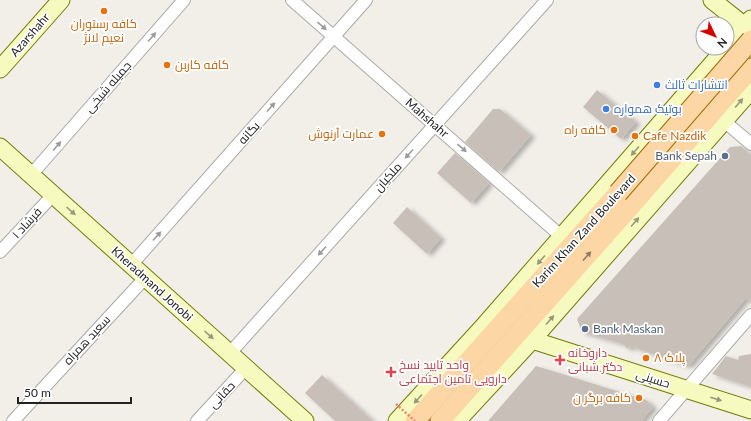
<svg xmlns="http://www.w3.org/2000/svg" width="751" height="421" font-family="Lato,Cairo,sans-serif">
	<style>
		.building { fill: #c7bfb8; filter: url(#shadow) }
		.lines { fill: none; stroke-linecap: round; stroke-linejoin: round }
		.street-casing { stroke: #a9a9a9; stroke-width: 14 }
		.secondary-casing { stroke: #707d05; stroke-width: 19 }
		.primary-casing { stroke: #a06b00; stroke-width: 21 }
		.street { stroke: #fff; stroke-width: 12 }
		.secondary { stroke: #f7fabf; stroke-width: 17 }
		.primary { stroke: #fcd6a4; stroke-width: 19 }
		.primary-bridge-casing { stroke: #a06b00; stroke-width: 21; stroke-linecap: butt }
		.path-bridge { stroke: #fa8072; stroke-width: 2.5; stroke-dasharray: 2 2; stroke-linecap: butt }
		.primary-bridge { stroke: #fcd6a4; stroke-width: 19 }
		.oneway { fill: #9c9c9c }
		.oneway2 { fill: #979978 }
		.oneway3 { fill: #8f7c63 }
		.food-dot { fill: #e8710a; stroke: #fff; stroke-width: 1.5 }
		.shop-dot { fill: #3f7fe0; stroke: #fff; stroke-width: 1.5 }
		.service-dot { fill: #5c6f8a; stroke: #fff; stroke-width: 1.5 }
		.health-dot { fill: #e0444e; stroke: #fff; stroke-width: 1.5 }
		.labels { text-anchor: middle; stroke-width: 3.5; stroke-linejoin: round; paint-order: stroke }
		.food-label { font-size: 12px; fill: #c56008; stroke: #fff; text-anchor: start }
		.street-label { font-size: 12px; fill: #222; stroke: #fff }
		.shop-label { font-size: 12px; fill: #366cbe; stroke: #fff; text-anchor: start }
		.service-label { font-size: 12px; fill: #4e5e75; stroke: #fff; text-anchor: end }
		.health-label { font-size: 12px; fill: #be3a42; stroke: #fff; text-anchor: start }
	</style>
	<defs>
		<filter id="shadow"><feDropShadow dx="4.5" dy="2.5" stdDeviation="2" flood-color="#0004"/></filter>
	</defs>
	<rect width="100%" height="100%" fill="#f2efe9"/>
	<g class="building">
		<path d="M597 90 636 122 621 139 583 107Z"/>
		<path d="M493 109H500L531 135 499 172 465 142Z"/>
		<path d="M741 146 751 155V303L746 298 689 365H685L630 346 628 349 623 344 582 332 577 319 730 147Z"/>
		<path d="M455 153 489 183 471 203 437 173Z"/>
		<path d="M407 207 441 238 427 254 393 223Z"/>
		<path d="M751 354V387L712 374 726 356 738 360 739 356Z"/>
		<path d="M536 366 646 400 653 407 641 421H488Z"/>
		<path d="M322 375 373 421H335L305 393Z"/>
	</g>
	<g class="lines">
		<g class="street-casing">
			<g id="street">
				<path d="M292 0 561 236"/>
				<path d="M724 121 751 144"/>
				<path d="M31 175 184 0"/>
				<path d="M0 252 53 195"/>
				<path d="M131 265 366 0"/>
				<path d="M230 353 547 0"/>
				<path d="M13 421 145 278"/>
				<path d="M197 421 246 368"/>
				<path d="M659 421 751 315"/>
			</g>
		</g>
		<g class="secondary-casing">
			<g id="secondary">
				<path d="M712 0 751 31"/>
				<path d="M727 47 751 19"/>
				<path d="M0 69 61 0"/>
				<path d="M0 147 305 421"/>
				<path d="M532 340 751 410"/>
				<path d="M397 421 482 328 726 48"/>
				<path d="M457 421 532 340 751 90"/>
			</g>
		</g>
		<g class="primary-casing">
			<g id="primary">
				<path d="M415 421 618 193"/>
				<path d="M440 421 631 206 751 68"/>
			</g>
		</g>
		<use href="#street" class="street"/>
		<use href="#secondary" class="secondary"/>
		<use href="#primary" class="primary"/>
		<g class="primary-bridge-casing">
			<path id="primary-bridge" d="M618 193 751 40"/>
		</g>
		<path class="path-bridge" d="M396 404 415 421"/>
		<use href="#primary-bridge" class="primary-bridge"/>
	</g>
	<defs><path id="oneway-solid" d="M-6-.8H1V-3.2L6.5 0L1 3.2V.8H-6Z"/></defs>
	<g class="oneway">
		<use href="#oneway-solid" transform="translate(322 26) rotate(41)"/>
		<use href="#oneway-solid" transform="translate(152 37) rotate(-49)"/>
		<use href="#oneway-solid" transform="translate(271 107) rotate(-48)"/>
		<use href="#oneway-solid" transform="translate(57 146) rotate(-49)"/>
		<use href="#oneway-solid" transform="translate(462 148) rotate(41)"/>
		<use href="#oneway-solid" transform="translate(409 154) rotate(132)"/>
		<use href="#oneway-solid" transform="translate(157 236) rotate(-48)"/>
		<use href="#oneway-solid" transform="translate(322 251) rotate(132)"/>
	</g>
	<g class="oneway2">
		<use href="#oneway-solid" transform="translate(739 103) rotate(-49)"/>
		<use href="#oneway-solid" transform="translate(635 151) rotate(131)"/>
		<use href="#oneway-solid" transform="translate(71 211) rotate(42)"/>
		<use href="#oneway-solid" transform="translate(635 222) rotate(-49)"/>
		<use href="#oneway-solid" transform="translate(541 260) rotate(131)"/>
		<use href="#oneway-solid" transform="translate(550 320) rotate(-49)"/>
		<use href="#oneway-solid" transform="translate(209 335) rotate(42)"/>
		<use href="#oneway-solid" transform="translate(418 399) rotate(132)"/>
		<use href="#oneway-solid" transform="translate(716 399) rotate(17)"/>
	</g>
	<use class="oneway3" href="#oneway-solid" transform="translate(587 256) rotate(-48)"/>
	<g class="food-dot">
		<circle cx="104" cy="11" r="4"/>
		<circle cx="167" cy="65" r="4"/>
		<circle cx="614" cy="130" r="4"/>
		<circle cx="382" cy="134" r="4"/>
		<circle cx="635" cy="136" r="4"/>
		<circle cx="646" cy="358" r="4"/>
		<circle cx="639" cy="398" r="4"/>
	</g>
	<g class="shop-dot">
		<circle cx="657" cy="85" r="4"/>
		<circle cx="606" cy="109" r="4"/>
	</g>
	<g class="service-dot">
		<circle cx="725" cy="156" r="4"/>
		<circle cx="585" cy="329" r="4"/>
	</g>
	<g class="health-dot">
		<path d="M558 354h4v4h4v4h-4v4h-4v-4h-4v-4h4z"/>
		<path d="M389 366h4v4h4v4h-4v4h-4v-4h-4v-4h4z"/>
	</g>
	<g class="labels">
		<g class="food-label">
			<text x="104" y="28" text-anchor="middle">کافه رستوران<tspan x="104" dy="14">نعیم لانژ</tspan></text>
			<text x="175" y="69">کافه کاربن</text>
			<text x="606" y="134" text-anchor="end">کافه راه</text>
			<text x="374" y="138" text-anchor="end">عمارت آرنوش</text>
			<text x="643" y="140">Cafe Nazdik</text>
			<text x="654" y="362">پلاک ۸</text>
			<text x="631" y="402" text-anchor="end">کافه برگر ن</text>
		</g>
		<g class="street-label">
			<text transform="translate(30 35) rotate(-49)" y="4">Azarshahr</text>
			<text transform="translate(108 87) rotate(-49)" y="4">جمیله شیخی</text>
			<text transform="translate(427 118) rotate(41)" y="4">Mahshahr</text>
			<text transform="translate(249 133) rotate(-48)" y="4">یگانه</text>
			<text transform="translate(388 177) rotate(-48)" y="4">ملکیان</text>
			<text transform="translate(27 223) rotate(-47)" y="4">فرشاد ۱</text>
			<text transform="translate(584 231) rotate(-48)" y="4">Karim Khan Zand Boulevard</text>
			<text transform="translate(152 284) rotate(42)" y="4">Kheradmand Jonobi</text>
			<text transform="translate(87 340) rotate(-47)" y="4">سعید همراه</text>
			<text transform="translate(653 379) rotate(18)" y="4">حسینی</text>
			<text transform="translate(222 395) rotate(-47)" y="4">حقانی</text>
		</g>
		<g class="shop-label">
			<text x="665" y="89">انتشارات ثالث</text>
			<text x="614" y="113">بوتیک همواره</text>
		</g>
		<g class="service-label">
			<text x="717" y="160">Bank Sepah</text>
			<text x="593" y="333" text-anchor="start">Bank Maskan</text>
		</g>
		<g class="health-label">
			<text x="568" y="357">داروخانه<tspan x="568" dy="14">دکتر شبانی</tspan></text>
			<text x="399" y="369">واحد تایید نسخ<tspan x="399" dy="14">دارویی تامین اجتماعی</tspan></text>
		</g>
	</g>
	<g transform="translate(715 36) rotate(133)"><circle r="19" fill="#ffffff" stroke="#a7a7a7"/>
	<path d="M0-3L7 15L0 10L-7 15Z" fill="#d40000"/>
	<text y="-6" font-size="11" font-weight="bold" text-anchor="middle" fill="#222222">N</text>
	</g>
	<path d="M18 397v6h113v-6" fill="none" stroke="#222222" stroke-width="2"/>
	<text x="24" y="397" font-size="12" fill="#222222" stroke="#ffffff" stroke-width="3" paint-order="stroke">50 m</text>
</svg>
